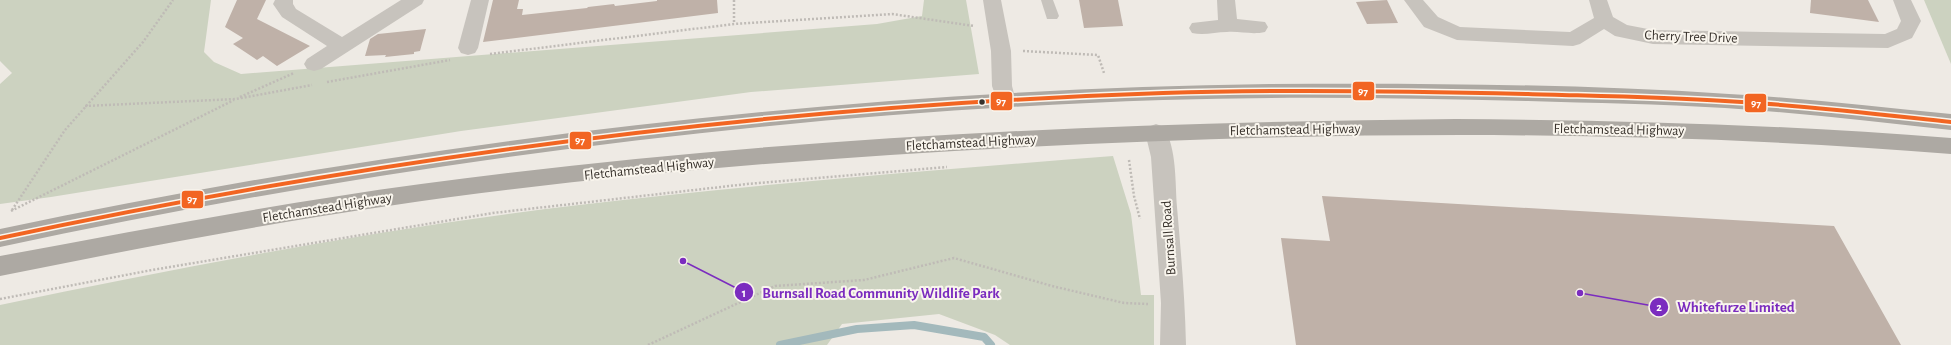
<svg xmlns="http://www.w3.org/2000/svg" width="1951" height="345" font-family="'Alegreya Sans',sans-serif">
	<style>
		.green { fill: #ccd2c0 }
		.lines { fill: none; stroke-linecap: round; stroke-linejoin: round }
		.stream { stroke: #a3b9bc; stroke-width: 8 }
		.building { fill: #bfb1a8 }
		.path { stroke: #bfbbb6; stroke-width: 2.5; stroke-dasharray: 2 2; stroke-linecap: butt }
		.lane { fill: #c7c3bd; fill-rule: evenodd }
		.street { fill: #c7c3bd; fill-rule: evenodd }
		.highway { fill: #ada9a3; fill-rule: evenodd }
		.bus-1-casing { stroke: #f9f5ed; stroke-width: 7 }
		.bus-1 { stroke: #f26522; stroke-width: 4 }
		.bus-dot { fill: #37312b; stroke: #f9f5ed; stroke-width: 1.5 }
		.labels { text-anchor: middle; stroke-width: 4; stroke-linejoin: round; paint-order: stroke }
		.street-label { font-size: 14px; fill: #37312b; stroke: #f9f5ed }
		.leader { fill: none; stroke: #7b2cbf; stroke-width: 1.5 }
		.callout-dot { fill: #7b2cbf; stroke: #f9f5ed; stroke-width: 1.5 }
		.mark-label { font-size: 12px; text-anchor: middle; font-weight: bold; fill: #fff }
		.callout-label { font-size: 15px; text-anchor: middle; font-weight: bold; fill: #7b2cbf; stroke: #f9f5ed; stroke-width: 4; stroke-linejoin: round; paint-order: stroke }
		.line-badge { stroke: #f9f5ed; stroke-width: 1.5 }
		.badge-label { font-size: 11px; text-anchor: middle; font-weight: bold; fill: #fff }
	</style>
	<rect width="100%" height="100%" fill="#eeeae4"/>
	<g class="green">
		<path d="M0 0H211L204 52 214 62 241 74 877 24 922 16 924 0H966L979 74 751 92 461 131 51 197 0 204V84L12 73 0 61Z"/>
		<path d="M1924 0H1951V64Z"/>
		<path d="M1113 156 1131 214 1141 295H1154V345H1010L995 335 939 314 842 324 827 345H0V305C191 265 385 228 579 205 757 184 935 170 1113 156Z"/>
	</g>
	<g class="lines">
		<path class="stream" d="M780 345 857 329 914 325 984 337 991 345"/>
	</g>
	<g class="building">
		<path d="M237 0H266L257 19 310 46 277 66 263 56 257 60 233 44 243 38 225 27Z"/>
		<path d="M493 0H519L517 9H523L522 15 587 8 588 7 614 4 615 6 657 1V0H717L718 13 483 42Z"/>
		<path d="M1079 0H1118L1123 26 1084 28Z"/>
		<path d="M1387 0 1398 23 1367 24 1356 2Z"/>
		<path d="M1811 0H1868L1879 22 1810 13Z"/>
		<path d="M426 29 420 51 414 52V54L385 57 386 55 365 56 370 39 378 34Z"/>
		<path d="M1322 196 1834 226 1901 345H1296L1281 238 1330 241Z"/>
	</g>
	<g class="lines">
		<g class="path">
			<path d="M734 0V23"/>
			<path d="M1023 51 1098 55 1104 73"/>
			<path d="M490 54 734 24 892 14 974 26"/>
			<path d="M327 82 450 60"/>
			<path d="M240 97 294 73"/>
			<path d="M85 106 236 99 312 85"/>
			<path d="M1129 160 1134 196 1140 219"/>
			<path d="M12 210 65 130 143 42 173 0"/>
			<path d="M11 211 234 100"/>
			<path d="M0 299 152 270 493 213 747 184 947 167"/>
			<path d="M648 345 775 286 864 280 954 258 1052 286 1124 303 1148 304"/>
		</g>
		<path class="lane" d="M1041 0H1053L1059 16 1057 19H1047Z"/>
		<g class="street">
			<path d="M275 0H293V4L296 9 342 37 401 0H424L422 4 321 69 314 71 307 69 304 64 307 59 327 46 282 17 273 4Z"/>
			<path d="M471 0H489L478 48 475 53 468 55 461 53 458 48Z"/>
			<path d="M983 0H1001L1011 51 1012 86 1016 101 1013 106 1006 108 999 106 992 86 991 51Z"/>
			<path d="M1217 0H1235L1237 19 1265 22 1268 27 1265 32C1252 35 1240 31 1227 32 1215 32 1204 36 1192 33L1189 28 1192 23 1218 20Z"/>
			<path d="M1404 0H1423L1438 17 1460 27 1570 32 1594 18 1589 0H1607L1613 17 1627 25 1653 30 1885 34 1897 29 1901 21 1893 0H1911L1921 21 1912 38 1888 48 1653 44 1615 36 1604 29 1580 44 1573 46 1457 40 1424 27Z"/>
			<path d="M1156 124 1164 127C1177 150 1175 182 1177 207 1181 253 1185 299 1186 345H1160L1161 303 1151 157 1145 132 1148 127Z"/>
		</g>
		<g class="highway">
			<path d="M1269 84C1422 83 1576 84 1729 94 1803 98 1877 107 1951 114V130C1876 122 1801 113 1725 108 1660 104 1594 103 1528 101 1406 98 1285 96 1163 100 772 113 382 165 0 247V229C417 141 843 90 1269 84Z"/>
			<path d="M1456 119C1622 120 1786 125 1951 138V154C1643 129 1334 131 1026 147 814 158 598 175 388 206 258 225 129 250 0 276V256C140 230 280 203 421 184 763 138 1111 122 1456 119Z"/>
		</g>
		<g class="bus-1-casing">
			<path id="bus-1" d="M0 238C382 157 772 106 1163 93 1285 89 1406 91 1528 94 1594 96 1660 97 1725 101 1801 105 1876 114 1951 122"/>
		</g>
		<use href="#bus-1" class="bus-1"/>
	</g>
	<circle class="bus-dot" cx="982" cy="102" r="3.5"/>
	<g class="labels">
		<g class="street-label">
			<text transform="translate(1691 36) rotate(2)" y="5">Cherry Tree Drive</text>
			<text transform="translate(1295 129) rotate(-1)" y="5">Fletchamstead Highway</text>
			<text transform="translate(1619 129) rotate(1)" y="5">Fletchamstead Highway</text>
			<text transform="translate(971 142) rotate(-3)" y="5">Fletchamstead Highway</text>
			<text transform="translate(649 168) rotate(-6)" y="5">Fletchamstead Highway</text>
			<text transform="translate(327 207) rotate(-9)" y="5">Fletchamstead Highway</text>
			<text transform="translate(1168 238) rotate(-94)" y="5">Burnsall Road</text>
		</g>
	</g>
	<path class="leader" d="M683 261L744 292M1580 293L1659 307"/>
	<g class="callout-dot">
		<circle cx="683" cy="261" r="4"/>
		<circle cx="1580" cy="293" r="4"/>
		<circle cx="744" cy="292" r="10"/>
		<circle cx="1659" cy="307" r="10"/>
	</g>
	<g class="mark-label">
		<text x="744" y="297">1</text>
		<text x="1659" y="311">2</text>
	</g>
	<g class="callout-label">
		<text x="881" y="298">Burnsall Road Community Wildlife Park</text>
		<text x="1736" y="312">Whitefurze Limited</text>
	</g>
	<g class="line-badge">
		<rect x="1352" y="81" width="23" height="20" rx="4" fill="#f26522"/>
		<rect x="990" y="91" width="23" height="20" rx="4" fill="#f26522"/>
		<rect x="1744" y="93" width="23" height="20" rx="4" fill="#f26522"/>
		<rect x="569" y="131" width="23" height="19" rx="4" fill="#f26522"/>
		<rect x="181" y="190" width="23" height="19" rx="4" fill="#f26522"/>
	</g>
	<g class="badge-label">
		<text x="1363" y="95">97</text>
		<text x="1001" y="105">97</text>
		<text x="1756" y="107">97</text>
		<text x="580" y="144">97</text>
		<text x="192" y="203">97</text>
	</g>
</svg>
